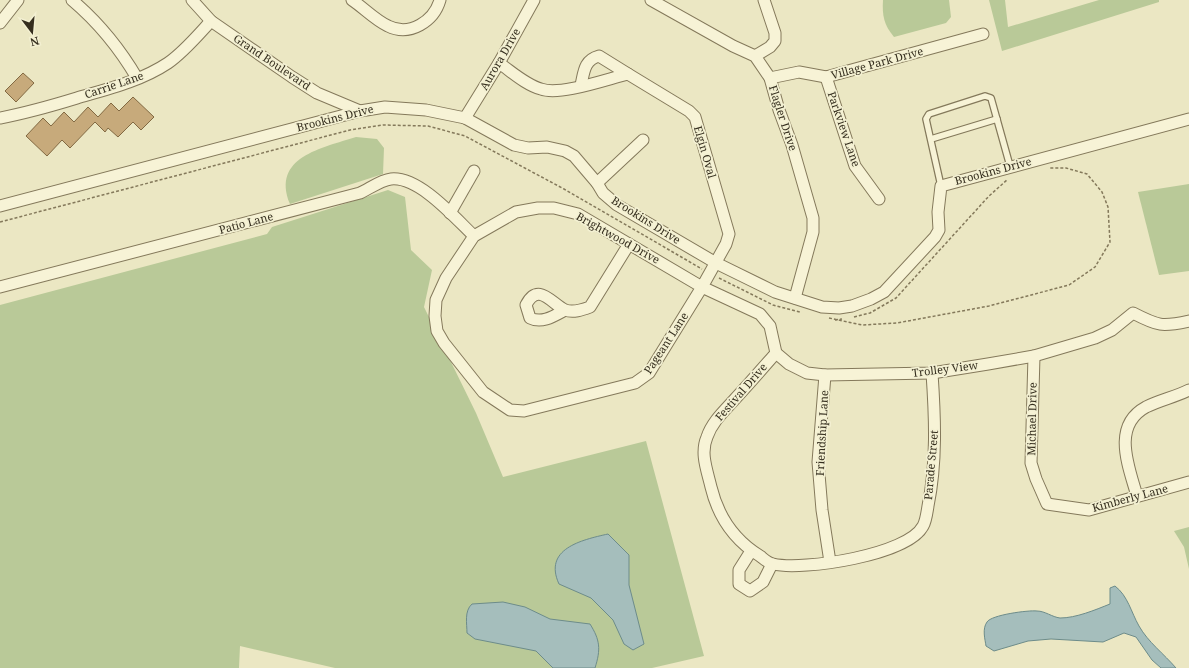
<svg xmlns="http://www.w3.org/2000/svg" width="1189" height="668" font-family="'Noto Serif',serif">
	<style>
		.green { fill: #b9c998 }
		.water { fill: #a5bebc; stroke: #6d8c8a }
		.building { fill: #c7aa7b; stroke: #826942 }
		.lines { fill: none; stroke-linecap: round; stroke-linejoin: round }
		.lane-casing { stroke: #84795b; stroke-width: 8 }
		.street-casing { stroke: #84795b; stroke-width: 13 }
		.path { stroke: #84795b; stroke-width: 1.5; stroke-dasharray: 3 2; stroke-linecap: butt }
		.lane { stroke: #f7f3d6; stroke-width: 5.5 }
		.street { stroke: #f7f3d6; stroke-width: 11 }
		.labels { text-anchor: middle; stroke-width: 3.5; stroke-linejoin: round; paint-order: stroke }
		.street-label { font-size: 11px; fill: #352e1e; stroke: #f3f0d2 }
	</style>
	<rect width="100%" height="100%" fill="#ebe7c3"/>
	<g class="green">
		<path d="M883 0H949L951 17 946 23 894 37C884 25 882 16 883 0Z"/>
		<path d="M989 0H1005L1008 27 1099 0H1159V2L1002 51Z"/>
		<path d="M356 137 377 139 384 148 383 174 290 204C271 157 322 148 356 137Z"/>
		<path d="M1189 184V271L1159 275 1138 192Z"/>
		<path d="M388 190 405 197 411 250 432 270 424 307 476 413 503 477 646 441 704 656 652 668H335L240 646 239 668H0V305L267 234 272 227Z"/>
		<path d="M1189 527V569L1184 547 1174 531Z"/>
	</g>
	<g class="water">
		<path d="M608 534 629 555V585L644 644 633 650 624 644 613 620 591 598 559 584C543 549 581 540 608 534Z"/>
		<path d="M1115 586C1128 596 1131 612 1139 626 1148 642 1164 654 1176 668H1161L1152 660 1136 637 1124 633 1103 642 1051 639 1028 641 994 651 986 646C985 639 982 629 987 622 991 615 1028 610 1037 611 1045 611 1052 617 1060 618 1076 618 1095 610 1110 604V588Z"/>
		<path d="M503 602 525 607 550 619 590 624C600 640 601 649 595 668H553L536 651 475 639 467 633C467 624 464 611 472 604Z"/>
	</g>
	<g class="building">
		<path d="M23 73 34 83 16 102 5 91Z"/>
		<path d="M133 97 154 117 141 130 133 122 118 137 108 128 105 132 95 122 70 148 62 140 47 156 26 136 43 118 51 126 64 112 74 122 88 107 98 117 111 103 119 111Z"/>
	</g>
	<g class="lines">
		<g class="lane-casing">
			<g id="lane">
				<path d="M931 139 997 119"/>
				<path d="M941 186 926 119 929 114 985 96 991 98 1010 166"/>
			</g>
		</g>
		<g class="street-casing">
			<g id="street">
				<path d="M72 0C98 22 120 49 137 78"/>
				<path d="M192 0 211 21 292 77 317 93 360 111"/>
				<path d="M352 0C364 8 375 20 388 26 410 37 434 21 440 0"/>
				<path d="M651 0 733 46 755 56 770 78 779 110 792 145 813 218V232L795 298"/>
				<path d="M0 23 18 0"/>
				<path d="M755 56 770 47 775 41V33L764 0"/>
				<path d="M499 63C512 72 526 85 541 89 560 96 607 79 628 74L689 111 695 117 729 234 726 244 702 287 649 373 635 383 524 411 510 410 483 392 444 343 437 331 435 316 436 300 446 278 474 236 516 212 538 208H554L578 214 702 287 760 314 770 326 776 353 789 364 807 373 825 375 932 373 988 364 1034 356 1095 338 1112 330 1133 313C1158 326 1162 327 1189 321"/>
				<path d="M826 77 855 166 879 199"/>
				<path d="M770 78 799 72 826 77 983 34"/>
				<path d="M581 85C584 72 584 60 599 56L628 74"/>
				<path d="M0 118C26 113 51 106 77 98 108 89 141 81 168 63 184 52 198 35 211 21"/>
				<path d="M465 118 499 63 534 0"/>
				<path d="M597 183 643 140"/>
				<path d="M0 206 360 111 385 107 426 110 465 118 514 145 528 148 547 147 565 151 574 156 597 183 603 193 617 205 716 263 775 292 822 307 839 308 852 306 871 299 884 292 935 237 939 230 938 212 941 186 1189 119"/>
				<path d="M450 213 474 171"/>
				<path d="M0 287 360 193C369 189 381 180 391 179 419 176 455 218 474 236"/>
				<path d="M565 310C554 316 542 324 530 318L526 305C538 281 552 304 565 310 573 313 582 310 590 307L629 244"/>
				<path d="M776 353C762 369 748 385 734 400 724 411 712 422 707 437 700 453 707 470 711 487 718 516 734 540 760 556 764 559 768 563 773 564 803 571 908 555 923 526 926 521 927 512 928 506 937 462 935 417 932 373"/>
				<path d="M1034 356 1031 463 1036 479 1047 504 1089 510 1189 482"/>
				<path d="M825 375 818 462 822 510 830 562"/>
				<path d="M1137 496C1129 467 1111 426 1146 407 1160 400 1175 397 1189 390"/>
				<path d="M751 551 739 570V584L750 591 763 582 772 564"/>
			</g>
		</g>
		<g class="path">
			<path d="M0 222 350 130 383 125 428 126 465 136 564 189 702 269"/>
			<path d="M719 278 773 305 800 312"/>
			<path d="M854 317 870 313 896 298 989 196 1008 179"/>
			<path d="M829 318 862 325 897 323 989 306 1069 285 1095 267 1110 242 1108 207 1102 192 1087 174 1066 168H1049"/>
			<path d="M835 320 842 319"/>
		</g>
		<use href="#lane" class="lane"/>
		<use href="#street" class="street"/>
	</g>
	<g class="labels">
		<g class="street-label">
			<text transform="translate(500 59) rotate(-60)" y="4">Aurora Drive</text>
			<text transform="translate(272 62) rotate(34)" y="4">Grand Boulevard</text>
			<text transform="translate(877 63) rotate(-15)" y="4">Village Park Drive</text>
			<text transform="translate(114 85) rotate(-19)" y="4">Carrie Lane</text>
			<text transform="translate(335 118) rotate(-14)" y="4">Brookins Drive</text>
			<text transform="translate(783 118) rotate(72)" y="4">Flagler Drive</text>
			<text transform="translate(844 129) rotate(71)" y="4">Parkview Lane</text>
			<text transform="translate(705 152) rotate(74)" y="4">Elgin Oval</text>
			<text transform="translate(993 171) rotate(-15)" y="4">Brookins Drive</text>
			<text transform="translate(646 220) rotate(32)" y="4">Brookins Drive</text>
			<text transform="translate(246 223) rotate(-15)" y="4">Patio Lane</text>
			<text transform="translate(618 238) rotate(29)" y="4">Brightwood Drive</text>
			<text transform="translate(666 343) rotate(-57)" y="4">Pageant Lane</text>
			<text transform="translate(945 369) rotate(-7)" y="4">Trolley View</text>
			<text transform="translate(741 392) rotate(-49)" y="4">Festival Drive</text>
			<text transform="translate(1032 419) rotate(-89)" y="4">Michael Drive</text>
			<text transform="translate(822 433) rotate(-87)" y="4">Friendship Lane</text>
			<text transform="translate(931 465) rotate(-85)" y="4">Parade Street</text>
			<text transform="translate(1130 498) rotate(-15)" y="4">Kimberly Lane</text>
		</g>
	</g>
	<g transform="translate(32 32) rotate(164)" stroke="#f3f0d2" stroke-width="3" paint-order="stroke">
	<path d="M0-3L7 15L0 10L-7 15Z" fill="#352e1e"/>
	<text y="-6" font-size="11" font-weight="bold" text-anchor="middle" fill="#352e1e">N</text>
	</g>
</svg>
